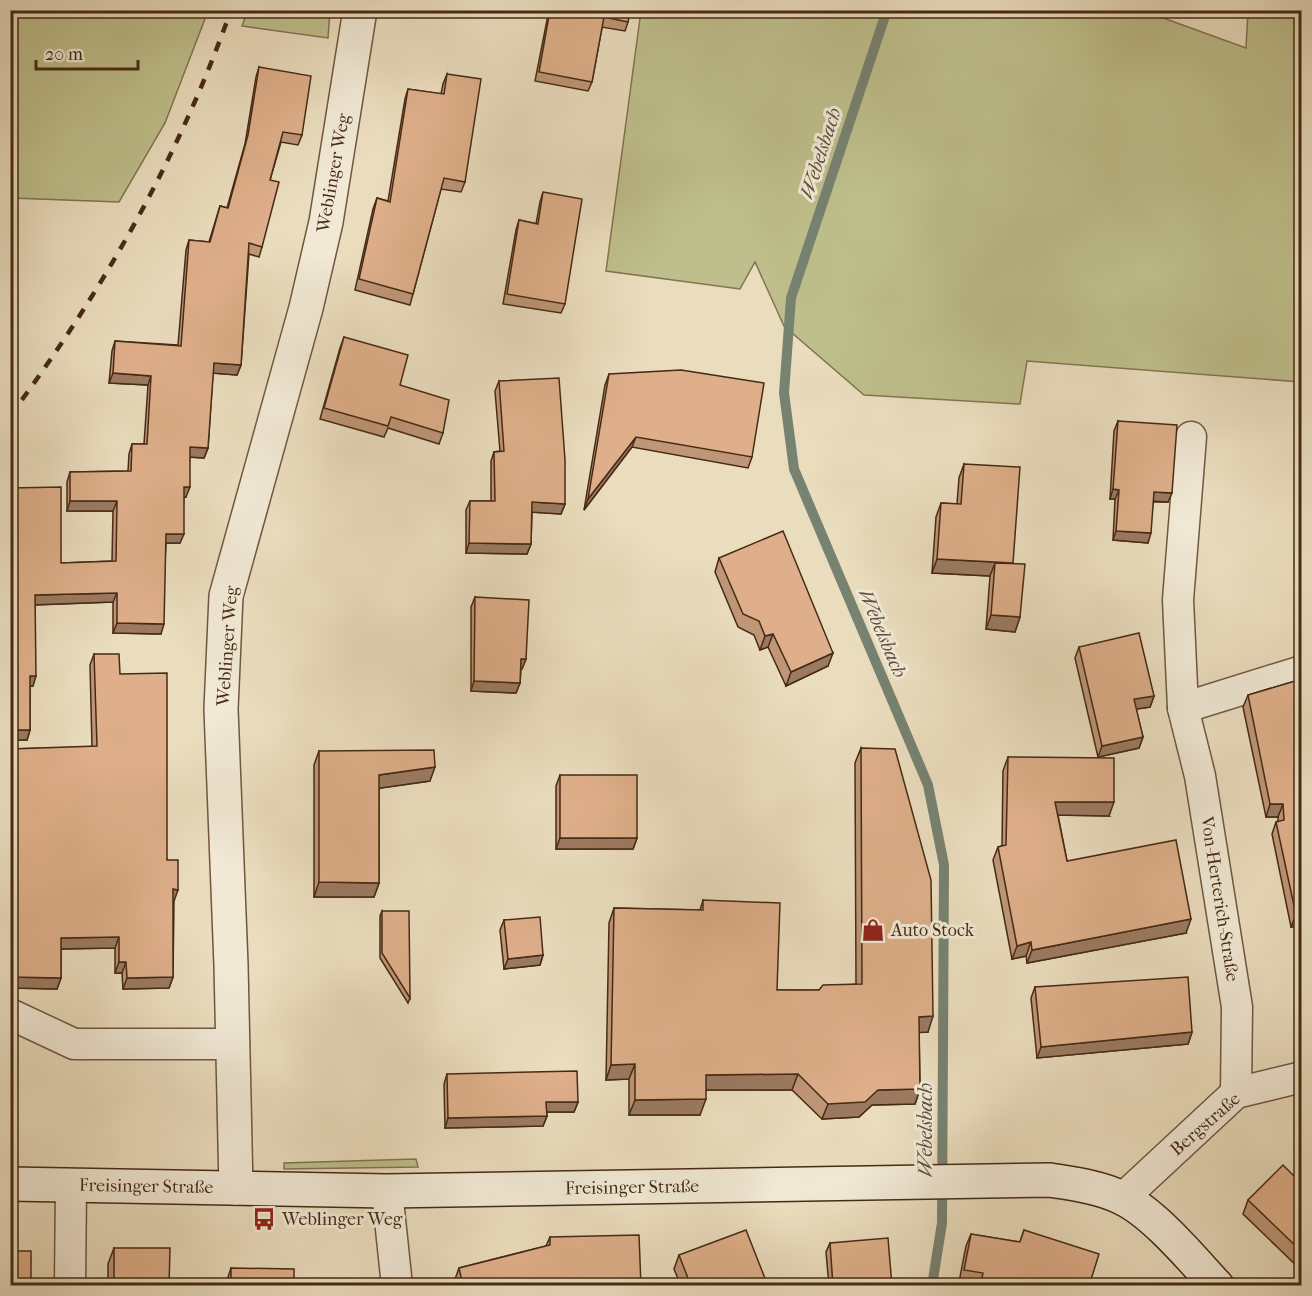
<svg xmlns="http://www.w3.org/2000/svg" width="1312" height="1296" font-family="'IM FELL French Canon',serif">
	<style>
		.green { fill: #bebf8c; stroke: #827450; stroke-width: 1.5 }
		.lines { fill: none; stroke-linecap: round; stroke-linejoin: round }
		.stream { stroke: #778271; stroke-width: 10 }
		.minor-casing { stroke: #6f573f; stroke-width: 33 }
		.tertiary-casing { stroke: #6f573f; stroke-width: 36 }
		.secondary-casing { stroke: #462a15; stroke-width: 36 }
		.minor { stroke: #f1e9d5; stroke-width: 30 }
		.tertiary { stroke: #f1e9d5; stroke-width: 33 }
		.secondary { stroke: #f1e9d5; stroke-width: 33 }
		.rail { stroke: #462a15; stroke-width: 4.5; stroke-dasharray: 10 10; stroke-linecap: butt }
		.wall { fill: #bf9677; stroke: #462a15; stroke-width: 1.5 }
		.shaded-wall { fill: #9b7a61; stroke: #462a15; stroke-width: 1.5 }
		.building { fill: #deaf8a; stroke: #462a15; stroke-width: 1.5 }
		.labels { text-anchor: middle; stroke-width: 6; stroke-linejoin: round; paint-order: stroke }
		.street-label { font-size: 18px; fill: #462a15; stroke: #f1e9d5 }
		.poi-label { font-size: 18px; fill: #462a15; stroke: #f1e9d5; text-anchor: start }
		.water-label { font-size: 20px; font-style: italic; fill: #5a4e3c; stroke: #f1e9d5 }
	</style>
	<rect width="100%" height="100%" fill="#eaddbe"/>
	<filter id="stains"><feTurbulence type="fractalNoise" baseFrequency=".00333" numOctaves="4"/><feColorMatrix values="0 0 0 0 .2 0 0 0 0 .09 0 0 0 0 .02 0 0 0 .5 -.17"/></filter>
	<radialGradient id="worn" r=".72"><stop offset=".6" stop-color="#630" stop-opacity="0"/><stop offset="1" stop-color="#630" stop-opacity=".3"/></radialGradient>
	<g class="green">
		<path d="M11 10 208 11 165 123 119 202 11 198Z"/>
		<path d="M248 10 330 11 328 38 242 26Z"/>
		<path d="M641 11H1144L1246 48 1248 11H1301V382L1027 361 1020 404 864 395 784 326 755 262 740 289 606 271Z"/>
		<path d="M416 1159 418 1167 284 1169V1163Z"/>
	</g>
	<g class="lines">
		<path class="stream" d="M887 10 791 298 784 393 794 469 928 785 944 865 942 1223 932 1286"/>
		<g class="minor-casing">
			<g id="minor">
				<path d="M1191 437 1178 600 1183 708 1200 776 1237 1007 1236 1093"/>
				<path d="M1183 708 1302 671"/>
				<path d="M10 1014 74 1044H234"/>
				<path d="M387 1191 397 1286"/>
				<path d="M1123 1198 1236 1093 1302 1077"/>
				<path d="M70 1286 71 1185"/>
			</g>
		</g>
		<g class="tertiary-casing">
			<path id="tertiary" d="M236 1188 231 965 221 709 226 596 306 308 326 222 360 10"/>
		</g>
		<g class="secondary-casing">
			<path id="secondary" d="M10 1184 387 1191 1050 1180C1074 1184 1100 1187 1122 1198 1154 1213 1192 1259 1217 1286"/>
		</g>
		<use href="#minor" class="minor"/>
		<use href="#tertiary" class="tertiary"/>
		<use href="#secondary" class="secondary"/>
		<path class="rail" d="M10 416C103 291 179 157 231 10"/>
	</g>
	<g class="wall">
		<path d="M549 10H630L628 22 625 31 602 27 592 82 588 91 535 81Z"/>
		<path d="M259 67 302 135 298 145 281 142 270 180 262 247 259 257 249 254 241 365 237 375 213 373 208 448 204 458 190 457 186 497H184L180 543H166L161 634 113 633V602L35 605 33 686H30V730L27 740H10L11 488 61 563 112 561 113 511H67V482L70 472 128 471 129 454 132 444H144L148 385 109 383 112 351 115 341 178 345 186 250 189 240 209 242 220 206 227 208 245 144 256 77Z"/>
		<path d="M447 74 465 182 461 192 441 189 413 294 410 305 355 290 373 209 377 198 388 201 405 99 408 89 441 94 443 84Z"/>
		<path d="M543 192 565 304 561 313 503 304 516 230 519 220 536 224 540 202Z"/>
		<path d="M344 337 400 385 443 433 439 444 388 428 384 437 320 419 340 348Z"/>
		<path d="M609 374 752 457 748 468 632 447 584 510 605 385Z"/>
		<path d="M499 381 565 504 561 514 532 512 531 544 527 554 466 553V510L470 501H491V461L494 452 500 451 495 391Z"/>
		<path d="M1118 421 1168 502H1153L1148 543 1113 540 1115 499H1110L1114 431Z"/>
		<path d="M964 464 1013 564 1020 617 1015 632 986 629 990 576 932 573 936 517 941 503 957 504 959 478Z"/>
		<path d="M719 558 828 666 786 686 768 647 760 650 754 635 738 627 715 572Z"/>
		<path d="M475 597 526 659 522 669H521L520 683 516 693 471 691V607Z"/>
		<path d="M1079 647 1154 696 1150 707 1136 709 1143 737 1139 748 1098 757 1075 658Z"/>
		<path d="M94 654 120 674 167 860 174 901 173 977 169 988 123 989 122 973H115V948L61 949V978L57 989 10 988V749L92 747 90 665Z"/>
		<path d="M1302 679V925L1291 927 1272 834 1276 822 1278 821V817H1266L1243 707 1248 695Z"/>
		<path d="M861 748 928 1032H919L920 1089 915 1104 872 1105 859 1117 822 1119 792 1090H706L700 1115H629V1079L606 1080 609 923 614 908 700 910 703 900 777 990H819L856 984 855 763Z"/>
		<path d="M319 751 430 781 379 788V883L374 897H314V765Z"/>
		<path d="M1008 757 1109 816 1058 815 1067 861 1186 933 1027 963 1026 956 1012 959 993 860 998 847 1002 846 1003 771Z"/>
		<path d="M560 775 637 838 633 849H556V786Z"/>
		<path d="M382 911 410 998 408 1003 380 958V916Z"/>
		<path d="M504 920 543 955 540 965 504 969 500 930Z"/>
		<path d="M1035 987 1192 1032 1188 1044 1037 1058 1031 998Z"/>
		<path d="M447 1074 578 1102 574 1112H546L547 1116 543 1126 445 1128 444 1084Z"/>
		<path d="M1302 1171V1271L1243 1214 1248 1200 1294 1176Z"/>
		<path d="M1024 1230 1089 1286H979L959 1282 966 1246 971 1234 1020 1242Z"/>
		<path d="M550 1237 641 1286H455L454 1282 459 1268 546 1246Z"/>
		<path d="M830 1243 892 1286H829L826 1252Z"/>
		<path d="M114 1248 169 1286H108V1264Z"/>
		<path d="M679 1255 768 1286H681L674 1269Z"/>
		<path d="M231 1268 294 1286H228V1277Z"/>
	</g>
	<g class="shaded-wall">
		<path d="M214 363 241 365 237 375 211 373Z"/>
		<path d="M113 373 151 376 148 385 109 383Z"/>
		<path d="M636 437 632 447 584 510 588 499Z"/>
		<path d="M190 447 208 448 204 458 187 457Z"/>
		<path d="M184 487H190L186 497H180Z"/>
		<path d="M1113 489 1119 490 1115 499H1110Z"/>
		<path d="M1154 492 1172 493 1168 502 1150 501Z"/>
		<path d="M70 501H117L113 511H67Z"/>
		<path d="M532 502 565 504 561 514 529 512Z"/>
		<path d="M1116 531 1151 533 1148 543 1113 540Z"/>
		<path d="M166 534H184L180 543H162Z"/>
		<path d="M469 543 531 544 527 554 466 553Z"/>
		<path d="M937 559 1013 563H995L990 576 932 573Z"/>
		<path d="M117 593 113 602 31 605 35 595Z"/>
		<path d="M991 615 1020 617 1015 632 986 629Z"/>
		<path d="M117 623 164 624 161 634 113 633Z"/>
		<path d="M773 634 768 647 760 650 765 636Z"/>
		<path d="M833 653 828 666 786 686 791 672Z"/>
		<path d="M521 659H526L522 669H517Z"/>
		<path d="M30 676H36L33 686H27Z"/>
		<path d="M474 681 520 683 516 693 471 691Z"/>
		<path d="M1154 696 1150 707 1130 710 1134 699Z"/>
		<path d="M10 730H30L27 740H10Z"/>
		<path d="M1143 737 1139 748 1098 757 1102 746Z"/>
		<path d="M435 767 430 781 374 789 379 775Z"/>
		<path d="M1055 802H1114L1109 816 1051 815Z"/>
		<path d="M1270 804H1283L1278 817H1266Z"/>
		<path d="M560 838H637L633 849H556Z"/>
		<path d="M319 882 379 883 374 897H314Z"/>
		<path d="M173 889 178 890 174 901 169 900Z"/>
		<path d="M1302 914V925L1291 927 1296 915Z"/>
		<path d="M1191 919 1186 933 1027 963 1032 950Z"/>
		<path d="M119 937 115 948 57 949 61 938Z"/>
		<path d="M1031 942 1026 956 1012 959 1017 946Z"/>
		<path d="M543 955 540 965 504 969 508 959Z"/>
		<path d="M119 962H126L122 973H115Z"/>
		<path d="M10 977 61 978 57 989 10 988Z"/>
		<path d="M173 977 169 988 123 989 127 978Z"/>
		<path d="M933 1016 928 1032 914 1033 919 1017Z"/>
		<path d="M1192 1032 1188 1044 1037 1058 1041 1047Z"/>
		<path d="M635 1064 629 1079 606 1080 611 1065Z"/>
		<path d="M798 1074 792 1090H700L706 1075Z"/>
		<path d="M920 1089 915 1104 872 1105 859 1117 822 1119 828 1104 878 1090Z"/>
		<path d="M706 1099 700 1115H629L635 1100Z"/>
		<path d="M546 1102H578L574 1112H543Z"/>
		<path d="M547 1116 543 1126 445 1128 448 1118Z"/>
	</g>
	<g class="building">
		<path d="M550 10H630L628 22 604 17 592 82 539 72Z"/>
		<path d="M259 67 311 76 302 135 283 132 270 180 279 182 262 247 249 243 241 365 214 363 208 448 190 447V487H184V534H166L164 624 117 623V593L35 595 36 676H30V730H10L11 488 61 487V563L116 561 117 501H70V472L131 471 132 444H147L151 376 113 373 115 341 181 346 189 240 210 242 220 206 228 208 248 135Z"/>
		<path d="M447 74 481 79 465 182 444 178 413 294 359 279 377 198 390 202 408 89 444 94Z"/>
		<path d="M543 192 582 199 565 304 507 294 519 220 538 224Z"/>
		<path d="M344 337 408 355 400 385 449 400 443 433 391 417 388 426 324 408Z"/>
		<path d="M681 370 764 383 752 457 636 437 588 499 609 374Z"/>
		<path d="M559 378 565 460V504L532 502 531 544 469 543 470 501H495L494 452 504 451 499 381Z"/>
		<path d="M1118 421 1177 425 1172 493 1154 492 1151 533 1116 531 1119 490 1113 489Z"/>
		<path d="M964 464 1020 467 1013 563 937 559 941 503 961 504Z"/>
		<path d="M783 531 833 653 791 672 773 634 765 636 759 621 743 614 719 558Z"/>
		<path d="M995 563 1025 564 1020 617 991 615Z"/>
		<path d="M475 597 529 600 526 659H521L520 683 474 681Z"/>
		<path d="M1139 633 1154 696 1134 699 1143 737 1102 746 1079 647Z"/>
		<path d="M94 654H119L120 674 167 673V860H178V890L173 889V977L127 978 126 962H119V937L61 938V978L10 977V749L97 746Z"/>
		<path d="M1302 679V914L1296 915 1276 822 1284 820 1283 804H1270L1248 695Z"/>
		<path d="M861 748 895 749 931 880 933 1016 919 1017 920 1089 878 1090 865 1102 828 1104 798 1074 706 1075V1099L635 1100V1064L611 1065 614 908 703 910V900L780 903 777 990H819L823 985 862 984Z"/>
		<path d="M434 750 435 767 379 775V883L319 882V751Z"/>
		<path d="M1008 757 1114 758V802H1055L1067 861 1176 840 1191 919 1032 950 1031 942 1017 946 998 847 1006 845Z"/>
		<rect x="560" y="775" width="77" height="63"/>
		<path d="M382 911H409L410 998 382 953Z"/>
		<path d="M540 917 543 955 508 959 504 920Z"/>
		<path d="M1188 977 1192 1032 1041 1047 1035 987Z"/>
		<path d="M577 1071 578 1102H546L547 1116 448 1118 447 1074Z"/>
		<path d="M1283 1165 1294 1176 1302 1171V1252L1248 1200Z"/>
		<path d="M746 1230 768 1286H691L679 1255Z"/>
		<path d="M1024 1230 1099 1254 1089 1286H980L983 1273 964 1270 971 1234 1020 1242Z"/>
		<path d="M639 1235 641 1286H463L459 1268 550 1245V1237Z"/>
		<path d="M888 1238 892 1286H833L830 1243Z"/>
		<path d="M114 1248H170L169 1286H114Z"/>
		<rect x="10" y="1251" width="21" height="35"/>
		<path d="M231 1268 294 1269V1286H231Z"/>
	</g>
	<defs>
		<g id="shop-bare" transform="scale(1.8)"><path d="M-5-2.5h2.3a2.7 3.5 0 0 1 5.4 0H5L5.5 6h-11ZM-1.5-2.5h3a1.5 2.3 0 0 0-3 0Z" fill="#8f2418" stroke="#f1e9d5" stroke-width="2.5" paint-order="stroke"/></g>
		<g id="bus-bare" transform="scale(1.8)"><path d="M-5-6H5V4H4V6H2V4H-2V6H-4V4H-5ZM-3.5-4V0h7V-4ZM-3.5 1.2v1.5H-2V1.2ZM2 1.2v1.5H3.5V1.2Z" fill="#8f2418" stroke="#f1e9d5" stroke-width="2.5" paint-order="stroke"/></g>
	</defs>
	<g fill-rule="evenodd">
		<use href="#shop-bare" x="873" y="930"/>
		<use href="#bus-bare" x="264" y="1219"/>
	</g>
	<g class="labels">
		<g class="street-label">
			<text transform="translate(333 173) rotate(-80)" y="6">Weblinger Weg</text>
			<text transform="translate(227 646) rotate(-86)" y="6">Weblinger Weg</text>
			<text transform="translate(1220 899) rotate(81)" y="6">Von-Herterich-Straße</text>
			<text transform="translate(1205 1124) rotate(-41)" y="6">Bergstraße</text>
			<text transform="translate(146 1186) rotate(1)" y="6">Freisinger Straße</text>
			<text transform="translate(632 1187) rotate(-1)" y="6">Freisinger Straße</text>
		</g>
		<g class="poi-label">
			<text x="891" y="936">Auto Stock</text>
			<text x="282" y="1225">Weblinger Weg</text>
		</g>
		<g class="water-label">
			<text transform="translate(820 153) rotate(-72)" y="7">Webelsbach</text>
			<text transform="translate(883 633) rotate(67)" y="7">Webelsbach</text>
			<text transform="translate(925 1130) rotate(-90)" y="7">Webelsbach</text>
		</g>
	</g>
	<rect width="1312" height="1296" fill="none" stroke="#eaddbe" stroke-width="36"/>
	<rect x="12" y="12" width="1288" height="1272" fill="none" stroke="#462a15" stroke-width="3"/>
	<rect x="18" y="18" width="1276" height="1260" fill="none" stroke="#462a15" stroke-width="1.5"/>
	<path d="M36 60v9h102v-9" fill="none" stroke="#462a15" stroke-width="3"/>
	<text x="45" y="60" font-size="18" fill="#462a15" stroke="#f1e9d5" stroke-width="4.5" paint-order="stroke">20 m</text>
	<rect width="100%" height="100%" filter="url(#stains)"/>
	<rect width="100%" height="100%" fill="url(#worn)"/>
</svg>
